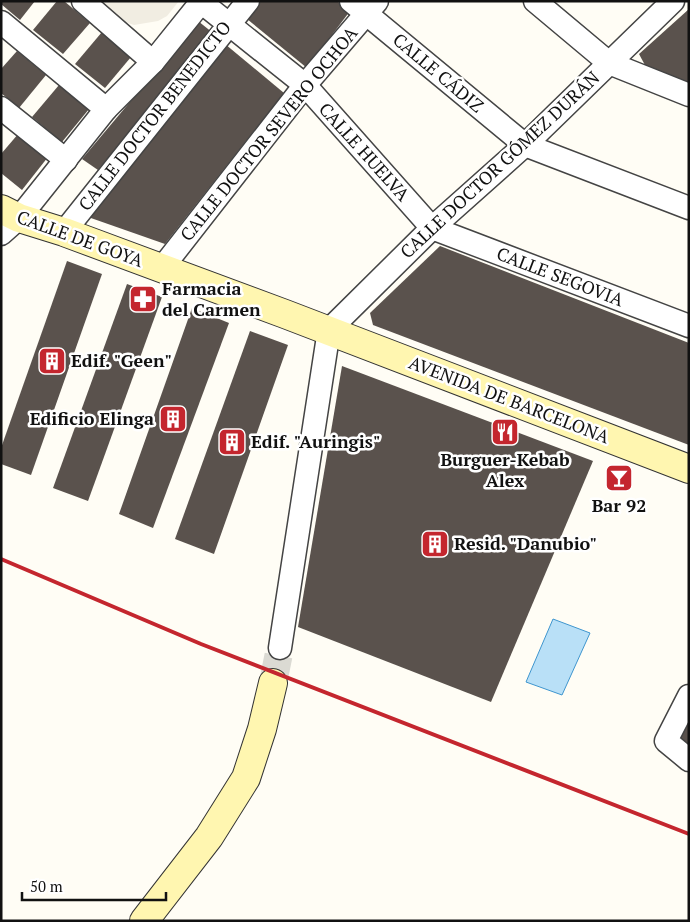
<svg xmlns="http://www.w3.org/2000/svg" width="690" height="922" font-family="'PT Serif',serif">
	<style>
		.plaza { fill: #f1ede2 }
		.water { fill: #b9e0f7; stroke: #3f96cf }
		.building { fill: #5a524d }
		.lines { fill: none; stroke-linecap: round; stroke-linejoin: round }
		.secondary-tunnel { stroke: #dbdad3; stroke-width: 28; stroke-dasharray: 28 14; stroke-linecap: butt }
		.street-casing { stroke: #444; stroke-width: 25 }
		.secondary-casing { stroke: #333; stroke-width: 30 }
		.street { stroke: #fff; stroke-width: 22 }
		.secondary { stroke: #fff6b0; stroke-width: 28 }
		.rail { stroke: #c4262e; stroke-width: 4 }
		.labels { text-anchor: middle; stroke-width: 5; stroke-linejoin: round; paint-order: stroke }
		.street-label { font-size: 18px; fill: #111; stroke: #fff }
		.poi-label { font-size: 18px; font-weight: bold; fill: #111; stroke: #fff; text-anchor: start }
	</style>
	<rect width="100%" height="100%" fill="#fffdf5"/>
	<path class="plaza" d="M99 1H179L167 16 158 21 134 25 113 18Z"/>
	<path class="water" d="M553 619 590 633 562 695 526 682Z"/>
	<g class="building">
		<path d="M1 1H35L20 20 1 4Z"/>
		<path d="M57 1H64L90 23 63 54 33 30Z"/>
		<path d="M261 1H337L350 11 307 68 247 19Z"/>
		<path d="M689 9V84L646 67 639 54Z"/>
		<path d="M198 21 213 33 98 170 82 159Z"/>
		<path d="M102 32 131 57 105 88 75 64Z"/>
		<path d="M225 44 284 93 165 244 88 217Z"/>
		<path d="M17 51 46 75 19 108 1 93V69Z"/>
		<path d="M59 85 89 109 62 142 32 117Z"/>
		<path d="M19 133 48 157 22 190 1 173V154Z"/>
		<path d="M440 246 689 343V445L373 325 370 313Z"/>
		<path d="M67 261 102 274 31 475 1 464V448Z"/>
		<path d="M127 284 162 297 88 501 53 488Z"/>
		<path d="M192 308 229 323 153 528 119 514Z"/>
		<path d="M250 331 288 345 214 554 175 539Z"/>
		<path d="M342 366 593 461 491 702 298 627Z"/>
		<path d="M689 720V744L679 739Z"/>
	</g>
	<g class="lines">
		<path class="secondary-tunnel" d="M273 683 280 648"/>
		<g class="street-casing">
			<g id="street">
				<path d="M83 1 153 62"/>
				<path d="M351 1 525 145 689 208"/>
				<path d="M535 1 609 63 689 95"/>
				<path d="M201 2 305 85 432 228 689 326"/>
				<path d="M1 22 106 109"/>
				<path d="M1 108 66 160"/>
				<path d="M64 232 248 1"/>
				<path d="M1 234 19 218 106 109 153 62 202 1"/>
				<path d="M162 268 305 85 377 1"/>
				<path d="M280 648 329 330 432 228 525 145 673 1"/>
				<path d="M689 696 666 741 689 760"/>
			</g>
		</g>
		<g class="secondary-casing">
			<g id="secondary">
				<path d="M1 209 19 218 64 232 285 314 689 469"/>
				<path d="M144 921 209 837 246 778 262 729 273 683"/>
			</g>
		</g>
		<use href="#street" class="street"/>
		<use href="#secondary" class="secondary"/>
		<path class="rail" d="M1 559 201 644 689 834"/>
	</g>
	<defs>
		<g id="pharmacy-square" transform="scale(1.4375)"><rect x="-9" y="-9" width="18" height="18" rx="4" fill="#c4262e" stroke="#fff"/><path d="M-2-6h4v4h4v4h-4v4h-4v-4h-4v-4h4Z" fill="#fff"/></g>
		<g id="building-square" transform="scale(1.4375)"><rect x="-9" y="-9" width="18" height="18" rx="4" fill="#c4262e" stroke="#fff"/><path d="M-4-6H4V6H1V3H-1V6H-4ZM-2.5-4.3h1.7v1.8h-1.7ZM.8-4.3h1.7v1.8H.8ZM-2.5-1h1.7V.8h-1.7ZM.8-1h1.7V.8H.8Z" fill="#fff"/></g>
		<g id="restaurant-square" transform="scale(1.4375)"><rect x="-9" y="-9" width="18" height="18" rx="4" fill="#c4262e" stroke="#fff"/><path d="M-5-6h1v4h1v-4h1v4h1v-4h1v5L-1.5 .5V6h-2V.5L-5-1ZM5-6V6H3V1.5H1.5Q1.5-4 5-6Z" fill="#fff"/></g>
		<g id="bar-square" transform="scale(1.4375)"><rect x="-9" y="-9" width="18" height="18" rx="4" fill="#c4262e" stroke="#fff"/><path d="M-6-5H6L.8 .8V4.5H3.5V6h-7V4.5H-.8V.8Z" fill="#fff"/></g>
	</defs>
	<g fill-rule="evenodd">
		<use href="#pharmacy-square" x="143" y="299"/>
		<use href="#building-square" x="52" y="361"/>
		<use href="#building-square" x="173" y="419"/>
		<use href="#restaurant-square" x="505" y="432"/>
		<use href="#building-square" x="232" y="442"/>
		<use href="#bar-square" x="619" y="478"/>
		<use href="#building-square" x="435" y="544"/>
	</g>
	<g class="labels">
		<g class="street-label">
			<text transform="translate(438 73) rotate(40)" y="6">CALLE CÁDIZ</text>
			<text transform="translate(155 116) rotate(-52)" y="6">CALLE DOCTOR BENEDICTO</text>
			<text transform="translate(269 134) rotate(-51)" y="6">CALLE DOCTOR SEVERO OCHOA</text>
			<text transform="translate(364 152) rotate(48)" y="6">CALLE HUELVA</text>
			<text transform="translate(500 165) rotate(-43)" y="6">CALLE DOCTOR GÓMEZ DURÁN</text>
			<text transform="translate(80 239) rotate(20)" y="6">CALLE DE GOYA</text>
			<text transform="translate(560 277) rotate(21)" y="6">CALLE SEGOVIA</text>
			<text transform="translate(509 400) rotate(21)" y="6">AVENIDA DE BARCELONA</text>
		</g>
		<g class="poi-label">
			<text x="162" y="295">Farmacia<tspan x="162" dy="21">del Carmen</tspan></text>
			<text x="71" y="367">Edif. "Geen"</text>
			<text x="154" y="425" text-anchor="end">Edificio Elinga</text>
			<text x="251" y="448">Edif. "Auringis"</text>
			<text x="505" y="466" text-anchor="middle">Burguer-Kebab<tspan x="505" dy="21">Alex</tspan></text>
			<text x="619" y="512" text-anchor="middle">Bar 92</text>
			<text x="454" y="550">Resid. "Danubio"</text>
		</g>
	</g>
	<rect width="690" height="922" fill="none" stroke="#111111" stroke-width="5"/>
	<path d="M22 892v8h144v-8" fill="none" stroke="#111111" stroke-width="2.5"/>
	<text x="30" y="892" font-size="15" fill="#111111" stroke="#ffffff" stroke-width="4" paint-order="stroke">50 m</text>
</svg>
